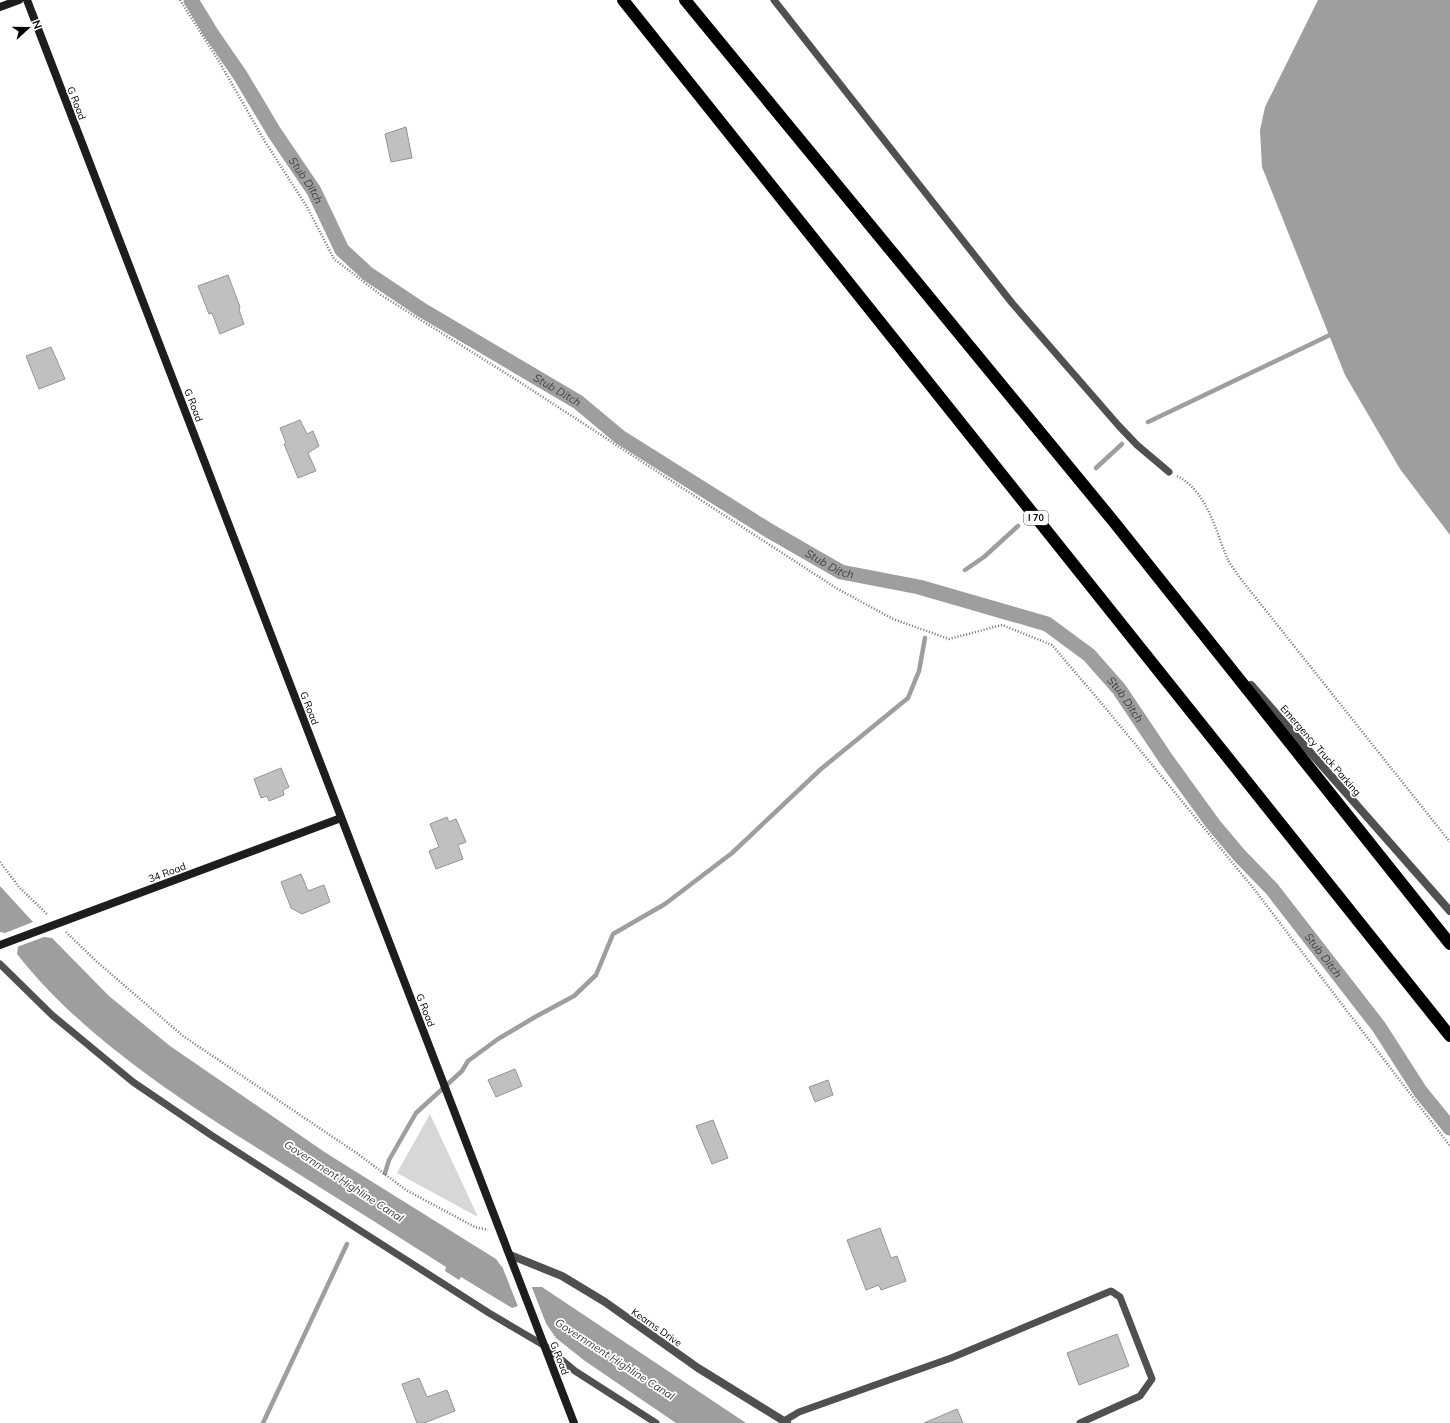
<svg xmlns="http://www.w3.org/2000/svg" width="1450" height="1423" font-family="Mulish,sans-serif">
	<style>
		.green { fill: #d7d7d7 }
		.water { fill: #9e9e9e }
		.pier { fill: #fff }
		.lines { fill: none; stroke-linecap: round; stroke-linejoin: round }
		.stream { stroke: #9e9e9e; stroke-width: 4.5 }
		.canal { stroke: #9e9e9e; stroke-width: 15 }
		.building { fill: #c0c0c0; stroke: #949494 }
		.path { stroke: #727272; stroke-width: 2.5; stroke-dasharray: 1 2; stroke-linecap: butt }
		.lane { stroke: #505050; stroke-width: 7 }
		.street { stroke: #505050; stroke-width: 8 }
		.secondary { stroke: #1d1d1d; stroke-width: 8 }
		.highway { stroke: #000; stroke-width: 12 }
		.labels { text-anchor: middle; stroke-width: 3.5; stroke-linejoin: round; paint-order: stroke }
		.shield { fill: #fff; stroke: #4c4c4c; stroke-width: 1 }
		.shield-label { font-size: 9px; font-weight: bold; fill: #000 }
		.street-label { font-size: 10px; fill: #000; stroke: #fff }
		.water-label { font-size: 11px; font-style: italic; fill: #3f3f3f; stroke: #fff }
	</style>
	<rect width="100%" height="100%" fill="#fff"/>
	<path class="green" d="M430 1114 478 1217 397 1173Z"/>
	<g class="water">
		<path d="M1318 0H1450V535L1400 469 1345 375 1262 167 1260 130 1265 107Z"/>
		<path d="M0 886 33 922 44 937 52 938 109 996 170 1046 326 1153 496 1259 501 1266 532 1287H542L746 1423H676L585 1361 556 1338 547 1325 518 1306 512 1308 461 1277 459 1280 445 1271 446 1267C388 1230 329 1193 270 1156 182 1101 82 1037 17 954L18 947 5 933 0 932Z"/>
	</g>
	<g class="pier">
		<path d="M33 922 44 937 17 947 5 933Z"/>
		<path d="M502 1266 531 1285 547 1326 519 1309Z"/>
	</g>
	<g class="lines">
		<g class="stream">
			<path d="M1148 422 1332 334V332"/>
			<path d="M1096 468 1122 444"/>
			<path d="M965 570 984 557 1018 526"/>
			<path d="M385 1173 389 1160 416 1113 462 1071 468 1061 498 1039 535 1017 574 996 596 975 613 934 665 904 732 853 821 769 908 698 919 671 925 638"/>
			<path d="M263 1423 347 1244"/>
		</g>
		<path class="canal" id="s1" d="M191 0 211 33 240 75 274 132 314 191 342 250 368 274 422 310 578 402 620 437 768 530 841 572 919 587 1047 624 1089 655 1119 689 1166 759 1213 824 1240 856 1272 889 1379 1027 1420 1091 1450 1128"/>
	</g>
	<g class="building">
		<path d="M406 127 412 158 391 162 385 134Z"/>
		<path d="M228 275 240 307 239 310 244 324 220 334 212 313 209 314 198 286Z"/>
		<path d="M51 347 65 379 39 389 26 356Z"/>
		<path d="M300 420 307 434 313 431 319 446 308 453 316 471 298 478 284 444 286 443 280 428Z"/>
		<path d="M281 768 289 787 283 790 284 795 269 801 267 796 261 798 254 779Z"/>
		<path d="M447 817 449 822 456 819 466 842 458 845 463 859 436 869 429 851 439 847 430 824Z"/>
		<path d="M301 874 308 891 324 885 330 902 302 914 291 908 281 882Z"/>
		<path d="M515 1069 522 1086 496 1097 488 1080Z"/>
		<path d="M828 1080 833 1095 815 1102 809 1087Z"/>
		<path d="M713 1120 728 1158 712 1164 696 1126Z"/>
		<path d="M880 1228 891 1258 897 1256 906 1281 881 1290 879 1285 866 1290 847 1240Z"/>
		<path d="M1117 1334 1129 1366 1079 1385 1067 1353Z"/>
		<path d="M419 1378 427 1397 447 1390 455 1411 424 1423H417L402 1384Z"/>
		<path d="M957 1409 963 1423H924Z"/>
	</g>
	<g class="lines">
		<g class="path">
			<path d="M180 0 220 63 264 140 307 207 334 259 381 295 515 379 836 588 893 619 949 639 1002 625 1052 645 1103 705 1254 889 1450 1146"/>
			<path d="M1177 476C1208 492 1215 530 1228 560 1231 566 1236 572 1240 578L1450 842"/>
			<path d="M0 862 19 887 48 915"/>
			<path d="M66 932 96 961 183 1036 358 1154 406 1190 475 1227 488 1230"/>
		</g>
		<g class="lane">
			<path d="M774 0 1012 303 1118 425 1137 445 1169 472"/>
			<path d="M0 964 52 1015 133 1082 211 1135 489 1313 545 1346 575 1371 656 1423"/>
			<path d="M784 1421 799 1412 951 1358 1111 1291 1120 1297 1152 1379 1140 1396 1080 1423"/>
		</g>
		<g class="street">
			<path d="M1251 685 1450 911"/>
			<path d="M510 1255 562 1276 605 1302 698 1368 787 1423"/>
		</g>
		<g class="secondary">
			<path d="M27 0 574 1423"/>
			<path d="M0 7 19 0"/>
			<path d="M0 945 341 818"/>
		</g>
		<g class="highway">
			<path d="M623 0 1450 1036"/>
			<path d="M685 0 1114 522 1450 944"/>
		</g>
	</g>
	<g class="labels">
		<rect class="shield" x="1024" y="511" width="24" height="14" rx="3"/>
		<g class="shield-label">
			<text x="1036" y="521">I 70</text>
		</g>
		<g class="street-label">
			<text transform="translate(77 103) rotate(69)" y="4">G Road</text>
			<text transform="translate(194 405) rotate(69)" y="4">G Road</text>
			<text transform="translate(310 708) rotate(69)" y="4">G Road</text>
			<text transform="translate(1321 750) rotate(49)" y="4">Emergency Truck Parking</text>
			<text transform="translate(167 872) rotate(-20)" y="4">34 Road</text>
			<text transform="translate(426 1010) rotate(69)" y="4">G Road</text>
			<text transform="translate(657 1327) rotate(35)" y="4">Kearns Drive</text>
			<text transform="translate(560 1358) rotate(69)" y="4">G Road</text>
		</g>
		<g class="water-label">
			<text dy="4" stroke="none"><textPath href="#s1" startOffset="214">Stub Ditch</textPath></text>
			<text dy="4" stroke="none"><textPath href="#s1" startOffset="550">Stub Ditch</textPath></text>
			<text dy="4" stroke="none"><textPath href="#s1" startOffset="874">Stub Ditch</textPath></text>
			<text dy="4" stroke="none"><textPath href="#s1" startOffset="1210">Stub Ditch</textPath></text>
			<text dy="4" stroke="none"><textPath href="#s1" startOffset="1534">Stub Ditch</textPath></text>
			<text transform="translate(344 1181) rotate(33)" y="4">Government Highline Canal</text>
			<text transform="translate(615 1359) rotate(33)" y="4">Government Highline Canal</text>
		</g>
	</g>
	<g transform="translate(28 28) rotate(69)" stroke="#ffffff" stroke-width="3" paint-order="stroke">
	<path d="M0-3L7 15L0 10L-7 15Z" fill="#000000"/>
	<text y="-6" font-size="11" font-weight="bold" text-anchor="middle" fill="#000000">N</text>
	</g>
</svg>
